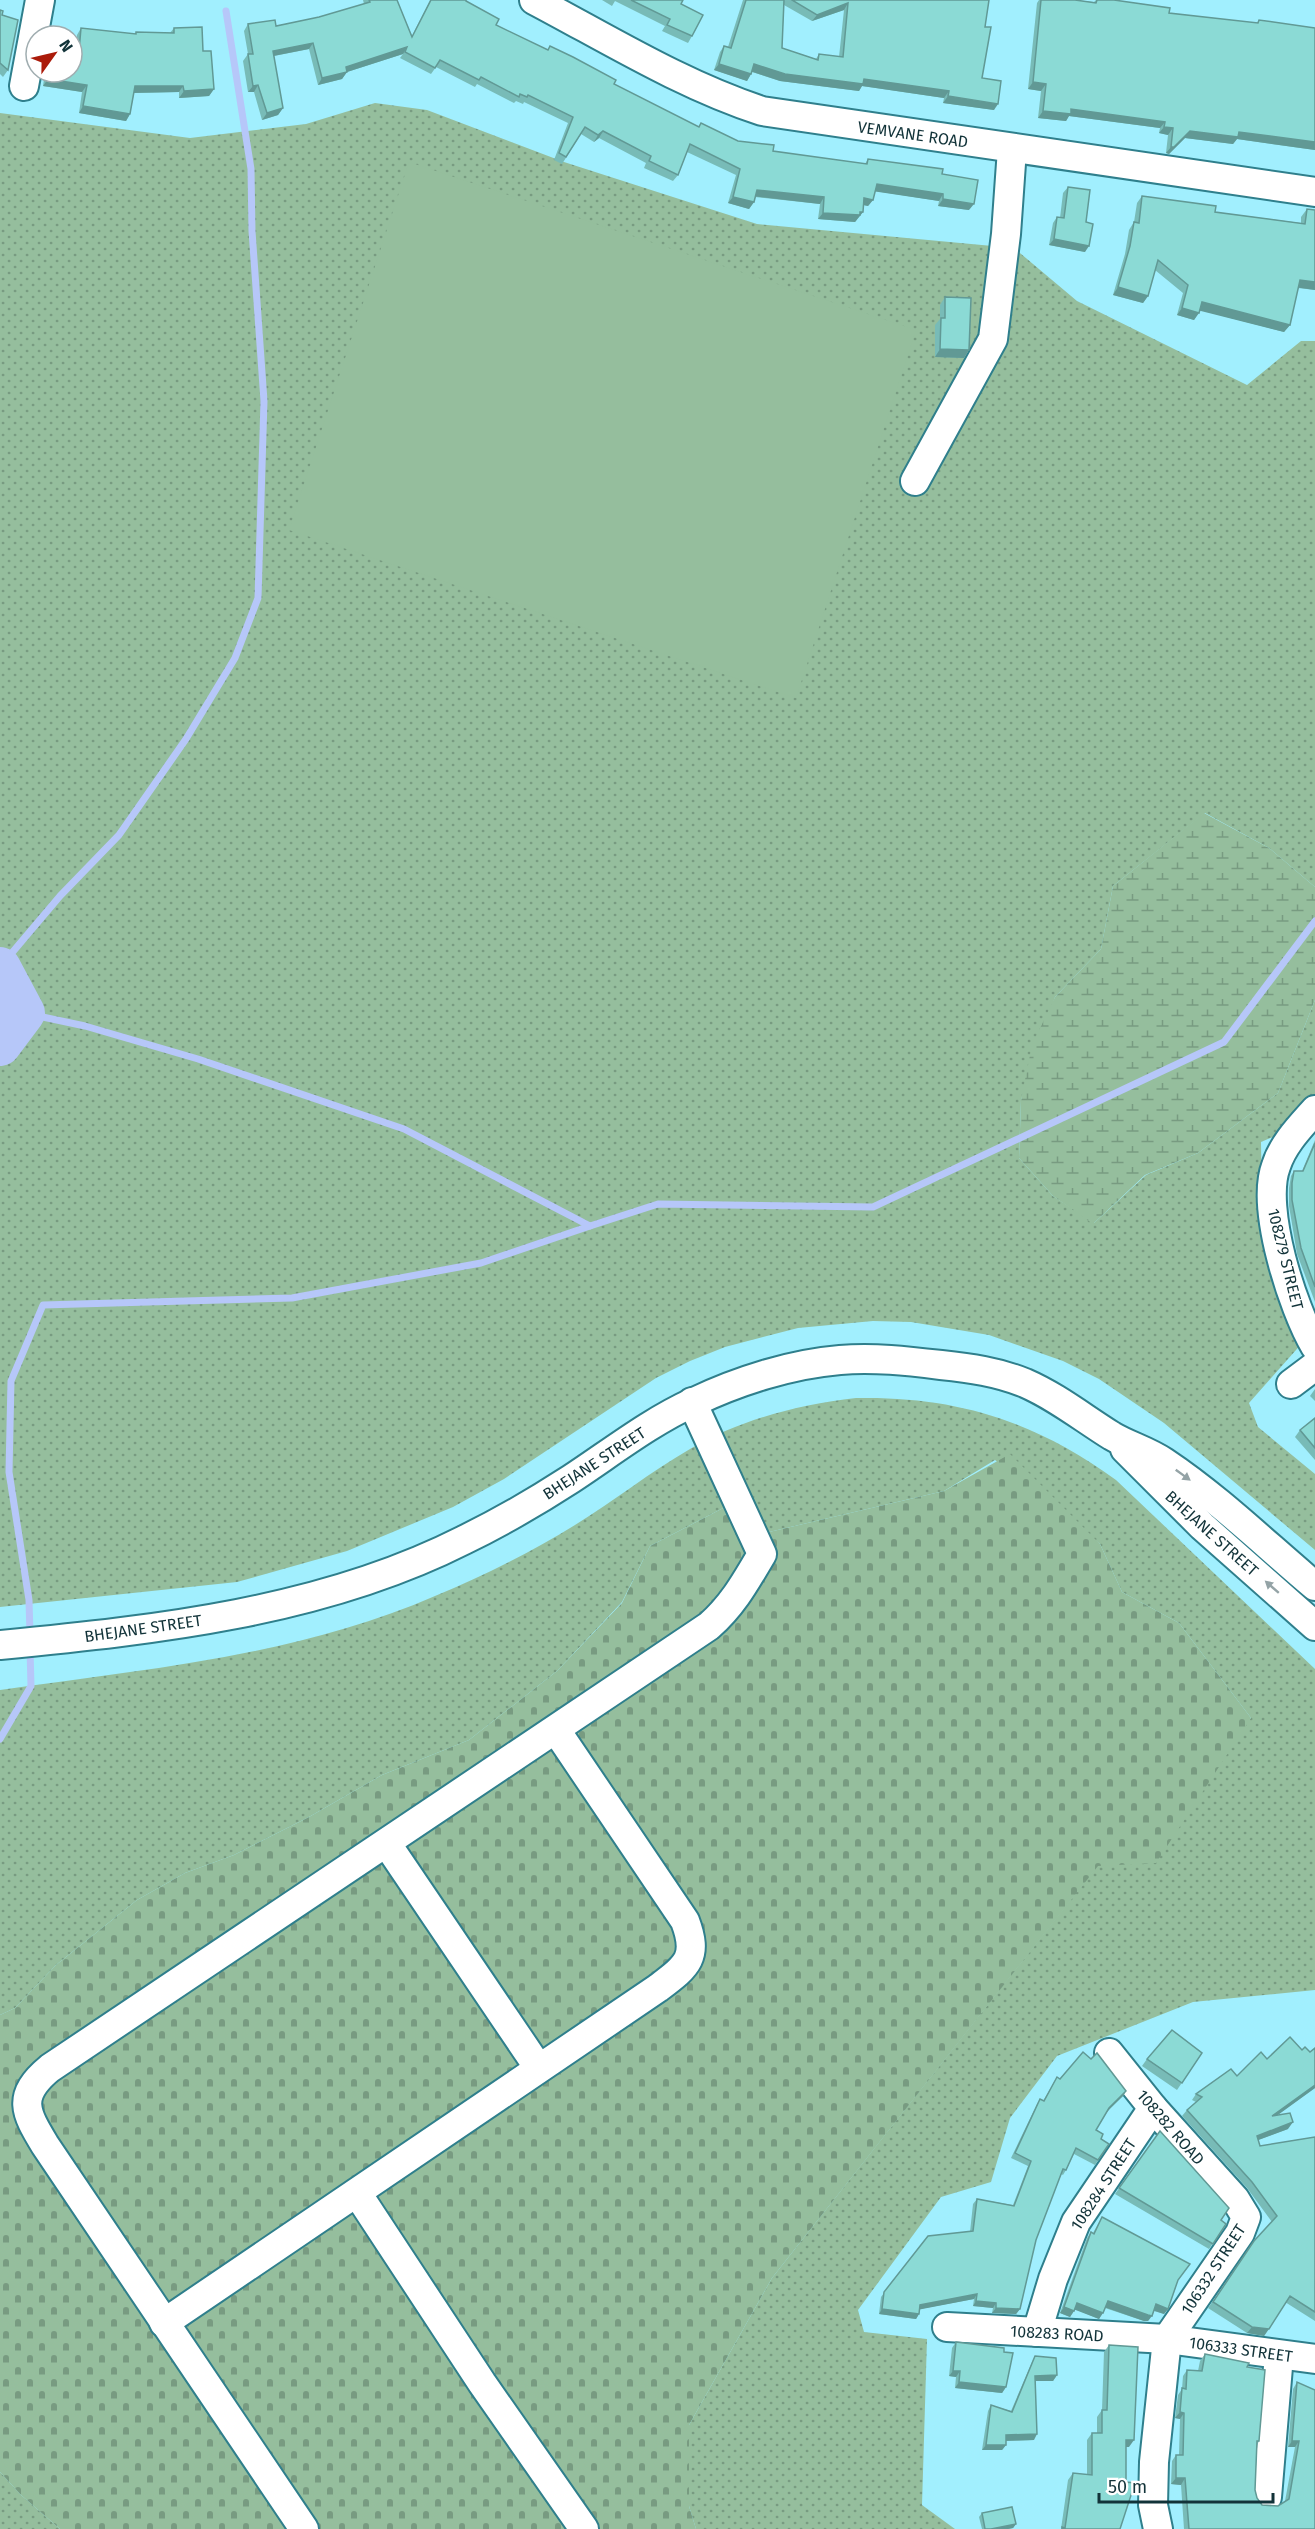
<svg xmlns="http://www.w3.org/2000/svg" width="1315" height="2529" font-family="'Fira Sans',sans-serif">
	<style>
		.green { fill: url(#green-dots) }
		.wetland { fill: url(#wetland-marsh) }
		.cemetery { fill: url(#cemetery-stones) }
		.pitch { fill: #95be9d }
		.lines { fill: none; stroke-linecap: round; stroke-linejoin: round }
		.stream { stroke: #b6c7f9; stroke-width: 7 }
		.river { stroke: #b6c7f9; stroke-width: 42 }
		.minor-casing { stroke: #2f7f8c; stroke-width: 32 }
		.minor { stroke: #fff; stroke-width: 28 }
		.wall { fill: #78bbb7; fill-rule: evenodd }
		.shaded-wall { fill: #619995 }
		.building { fill: #8bdad5; stroke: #619995; stroke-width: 1.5 }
		.oneway { fill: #94a3a6 }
		.labels { text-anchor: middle; stroke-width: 4.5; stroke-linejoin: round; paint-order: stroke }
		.street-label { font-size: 16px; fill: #123339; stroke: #fff }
	</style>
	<defs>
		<pattern id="green-dots" width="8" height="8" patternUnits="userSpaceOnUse" patternTransform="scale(1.5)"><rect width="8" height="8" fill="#95be9d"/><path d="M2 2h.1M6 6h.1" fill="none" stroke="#789b81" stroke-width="1.8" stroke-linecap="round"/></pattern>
		<pattern id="wetland-marsh" width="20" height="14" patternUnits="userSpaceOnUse" patternTransform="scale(1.5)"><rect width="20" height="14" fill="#95be9d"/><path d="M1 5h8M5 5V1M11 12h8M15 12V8" fill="none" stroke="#789b81"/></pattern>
		<pattern id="cemetery-stones" width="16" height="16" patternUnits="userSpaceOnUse" patternTransform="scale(1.5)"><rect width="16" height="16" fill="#95be9d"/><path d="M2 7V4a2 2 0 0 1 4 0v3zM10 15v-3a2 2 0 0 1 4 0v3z" fill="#789b81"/></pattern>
	</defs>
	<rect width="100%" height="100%" fill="#a1effe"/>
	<g class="green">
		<path d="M375 103 427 110 564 162 757 224 1014 248 1077 301 1247 385 1301 341H1315V887L1269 848 1205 813 1113 886 1101 949 1055 997 1021 1100 1019 1158 1053 1196 1094 1223 1146 1175 1198 1153 1278 1093 1315 1000V1097L1280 1134 1261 1142 1262 1210 1304 1341 1249 1403 1258 1427 1315 1474V1550L1164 1423 1099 1379 1063 1361 989 1335 911 1322 873 1321 798 1328 725 1347 690 1361 656 1378 504 1479 453 1507 347 1551 237 1582 0 1607V113L190 138 306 124Z"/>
		<path d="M856 1398C956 1396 1035 1421 1116 1480L1315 1669V1990L1193 2002 1057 2056 1010 2118 991 2182 941 2197 858 2310 864 2332 927 2339 922 2505 955 2529H696L689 2506V2425L772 2278 1098 1865 1251 1718 1179 1623 1122 1592 1100 1544 995 1460 944 1491 769 1532 729 1505 650 1546 622 1602 557 1671 469 1740 382 1775 309 1817 234 1855 185 1873 137 1900 56 1965 15 2008 0 2015V1690C147 1669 297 1656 435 1596 483 1576 530 1553 575 1525 614 1501 650 1472 690 1449 742 1419 797 1405 856 1398Z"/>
		<path d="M0 2472 21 2495 60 2529H0Z"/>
	</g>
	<path class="wetland" d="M1204 813 1269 848 1315 887V1000L1278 1093 1198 1153 1145 1175 1093 1224 1053 1196 1019 1158 1021 1100 1032 1045 1055 997 1101 949 1113 886Z"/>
	<path class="cemetery" d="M1010 1454 1100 1544 1122 1592 1179 1623 1251 1718 1156 1863 1098 1866 772 2278 689 2425V2506L696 2529H60L21 2495 0 2472V2015L15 2008 56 1965 137 1900 185 1873 234 1855 309 1817 382 1775 469 1740 557 1671 622 1603 650 1546 729 1505 769 1532 944 1491Z"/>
	<path class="pitch" d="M409 162 916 330 796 698 289 530Z"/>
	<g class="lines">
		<g class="stream">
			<path d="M0 967 60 896 119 835 186 739 235 658 258 598 264 401 252 231 251 169 226 11"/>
			<path d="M24 1013 85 1026 198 1059 404 1129 590 1226 658 1204 873 1207 1224 1042 1315 921"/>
			<path d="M30 1635 29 1600 9 1472 11 1381 43 1305 292 1298 481 1263 590 1226"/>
			<path d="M0 1739 31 1686 30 1649"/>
		</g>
		<path class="river" d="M0 968 24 1013 0 1045"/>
		<g class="minor-casing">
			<g id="minor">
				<path d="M534 0C608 39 682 85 762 111L1315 192"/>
				<path d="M24 86 40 0"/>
				<path d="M915 481 993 339 1006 234 1012 149"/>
				<path d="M1315 1110C1300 1127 1283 1144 1276 1166 1260 1208 1293 1309 1315 1346"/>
				<path d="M1291 1384 1315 1366"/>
				<path d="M1125 1449 1202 1526 1315 1626"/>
				<path d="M0 1645C156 1630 322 1612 464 1540 501 1522 537 1501 571 1479 612 1452 650 1422 694 1402 738 1381 791 1364 840 1360 873 1357 908 1361 941 1365 970 1368 998 1372 1025 1383 1057 1397 1083 1418 1112 1436 1129 1446 1148 1451 1164 1462 1218 1498 1265 1544 1315 1586"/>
				<path d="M387 1844 538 2067"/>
				<path d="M1109 2053 1153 2108 1235 2199 1246 2217 1240 2233 1167 2339 1154 2462 1153 2505 1158 2529"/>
				<path d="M357 2193 482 2383 584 2529"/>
				<path d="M164 2323 658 1988C687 1966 699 1958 685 1921L556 1730"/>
				<path d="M947 2327 1167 2339 1315 2359"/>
				<path d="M1037 2332 1053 2279 1076 2222 1153 2108"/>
				<path d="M1267 2497 1279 2355"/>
				<path d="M304 2529 45 2145C25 2112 16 2096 50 2068L709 1626C733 1605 746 1581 762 1554L692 1402"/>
			</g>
		</g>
		<use href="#minor" class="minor"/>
	</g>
	<g class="wall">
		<path d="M363 0H397L412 36 430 0H466V1L496 25 548 50 550 46 614 84 698 127 701 123 738 141 773 151 865 164 868 159 942 174 969 210 938 206 939 201 875 191 873 200 868 206 863 205V212L855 222 818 219 820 204 755 197 754 202 749 209 728 203 736 175 687 152 678 175 673 181 644 168 646 163 599 138 594 142 581 134 562 164 554 160 568 123 524 102 523 104 516 101 514 103 477 84 475 87 436 67 431 74 400 58 403 54 347 72 342 79 318 85 309 49 274 56 283 108 278 115 262 120 254 92H248L243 61 248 54 244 31 248 24 276 26 319 17 364 4Z"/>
		<path d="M602 0H683L681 4 692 36 688 43 662 31 665 26 615 1 612 6Z"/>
		<path d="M743 0H989L985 27 982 78 994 110 943 103 944 98 862 86 859 91 780 81 752 72 747 81 714 70 720 52 724 46 728 47ZM784 5 812 21 844 10 839 57 819 54 816 59 782 48Z"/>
		<path d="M1039 0H1075L1094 2 1096 0H1114L1169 13 1257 23 1259 20 1315 28V150L1237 139 1233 144 1185 138 1169 154 1166 153 1168 135 1159 133 1160 128 1069 116 1066 121 1038 118 1041 91 1028 89 1037 3Z"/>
		<path d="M0 10 2 15 8 70 3 77 0 74Z"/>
		<path d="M81 28 135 34 136 32 170 33 174 28 203 51 214 89 209 96 179 98V92L134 93 130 114 126 121 79 113 82 92 43 86 45 72H72L77 35Z"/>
		<path d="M1068 187 1086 222 1085 252 1049 245 1053 223 1057 217 1060 218 1063 193Z"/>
		<path d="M1142 196 1215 212 1301 223V217L1307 209 1315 210V290L1298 288 1290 325 1284 332 1200 310 1194 320 1177 315 1183 293 1155 270 1148 296 1143 303 1113 295 1125 254 1129 230 1134 222 1137 203Z"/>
		<path d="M945 297 969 350 964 358 935 357V325L940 319V305Z"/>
		<path d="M1315 1140V1302L1297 1254 1289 1206V1188L1291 1176 1294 1171H1302Z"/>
		<path d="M1315 1389V1401L1310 1396Z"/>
		<path d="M1315 1418V1460L1295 1437 1300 1430Z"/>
		<path d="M1315 2048V2088L1277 2115 1288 2129 1258 2140 1260 2146 1315 2137V2321L1285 2302 1264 2336 1247 2333 1208 2308 1250 2248 1272 2222 1247 2188 1182 2116 1187 2110 1196 2102 1192 2100 1196 2094 1237 2076 1267 2059 1302 2050 1310 2052Z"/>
		<path d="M1202 2053 1177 2090 1142 2066 1147 2059Z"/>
		<path d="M1057 2077 1060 2079 1126 2091 1123 2096 1107 2112 1096 2130 1101 2139 1109 2144 1095 2165 1074 2154 1066 2170 1063 2175 1061 2174 1036 2240 1020 2309 1016 2314 992 2313 993 2308 973 2306 974 2299 920 2309 919 2314 916 2319 879 2314 881 2297 928 2236 970 2232 973 2204 977 2199 1013 2205 1028 2166 1011 2158 1037 2104 1040 2099 1043 2101Z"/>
		<path d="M1160 2131 1221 2220 1226 2224 1209 2249 1115 2194Z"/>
		<path d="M1102 2217 1178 2280 1168 2309 1164 2314 1154 2311 1148 2321H1144L1105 2308 1099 2319 1075 2309 1070 2317 1060 2313 1087 2238 1091 2232 1093 2233Z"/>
		<path d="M956 2342 1004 2352 1006 2387 1002 2393 955 2388 956 2377 949 2376 952 2348Z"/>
		<path d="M1109 2345 1129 2447H1126L1120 2529H1061L1068 2480 1073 2473 1087 2475V2440L1092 2433H1097V2417L1102 2410 1104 2352Z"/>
		<path d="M1205 2354 1247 2367 1259 2441 1257 2445 1255 2490 1257 2498 1262 2505 1278 2506 1285 2501 1295 2447H1288L1293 2389 1297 2382 1315 2529H1184L1181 2485 1171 2484 1172 2461 1176 2455H1179L1180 2419 1175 2418 1178 2395 1182 2389 1183 2376 1187 2370 1198 2371 1200 2361Z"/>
		<path d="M1035 2356 1057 2375 1053 2381H1035L1034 2440 1006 2441V2445L1002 2450H982L988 2411 991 2405 1011 2411 1032 2362Z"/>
		<path d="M982 2513 1016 2524 1013 2528 1008 2529H982L979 2517Z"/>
	</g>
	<g class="shaded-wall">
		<path d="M848 3 844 10 812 21 817 15Z"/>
		<path d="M313 43 309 49 268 57 273 51Z"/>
		<path d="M407 47 403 54 347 72 342 79 318 85 322 78 346 67Z"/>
		<path d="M719 64 751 74 747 81 714 70Z"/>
		<path d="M754 64 864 79 949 91 944 98 862 86 859 91 780 81 750 71Z"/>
		<path d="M48 79 87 85 82 92 43 86Z"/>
		<path d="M1033 82 1046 84 1041 91 1028 89Z"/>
		<path d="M258 85 254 92H248L253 86Z"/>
		<path d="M135 86H183L179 92 130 93Z"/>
		<path d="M214 89 209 96 179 98 184 91Z"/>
		<path d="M948 96 998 104 994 110 943 103Z"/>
		<path d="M83 106 130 114 126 121 79 113Z"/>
		<path d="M283 108 278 115 262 120 267 113Z"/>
		<path d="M1071 109 1165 122 1160 128 1069 116 1066 121 1038 118 1043 111Z"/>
		<path d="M1164 127 1173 128 1168 135 1159 133Z"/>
		<path d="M603 131 599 138 594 142 598 135Z"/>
		<path d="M1190 131 1239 132 1315 142V150L1237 139 1233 144 1185 138 1169 154 1166 153 1171 147Z"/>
		<path d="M877 184 943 194 939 201 872 191Z"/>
		<path d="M757 190 824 197 820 204 752 196Z"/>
		<path d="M733 197 754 202 749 209 728 203Z"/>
		<path d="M864 198 873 200 868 206 859 204Z"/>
		<path d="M943 199 974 204 969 210 938 206Z"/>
		<path d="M860 212H863L855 222 818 219 823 213Z"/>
		<path d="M1054 239 1089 246 1085 252 1049 245Z"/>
		<path d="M1300 280 1315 282V290L1294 287Z"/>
		<path d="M1118 287 1148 296 1143 303 1113 295Z"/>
		<path d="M1202 302 1290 325 1284 332 1197 310Z"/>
		<path d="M1182 308 1199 313 1194 320 1177 315Z"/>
		<path d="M940 349 969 350 964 358 935 357Z"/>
		<path d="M1315 2085V2088L1267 2123 1272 2116Z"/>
		<path d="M1126 2091 1123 2096 1105 2113 1109 2108Z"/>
		<path d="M1293 2122 1288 2129 1253 2142 1257 2136Z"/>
		<path d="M977 2294 974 2299 917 2310 920 2305Z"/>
		<path d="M976 2301 996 2303 993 2308 973 2306Z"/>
		<path d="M1108 2301 1152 2316 1148 2321H1144L1104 2307Z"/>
		<path d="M1077 2303 1103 2313 1099 2319 1073 2309Z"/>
		<path d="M1156 2304 1168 2309 1164 2314 1152 2310Z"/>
		<path d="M1064 2307 1074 2311 1070 2317 1060 2313Z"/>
		<path d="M996 2308 1020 2309 1016 2314 992 2313Z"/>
		<path d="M882 2309 919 2314 916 2319 879 2314Z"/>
		<path d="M1252 2327 1269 2329 1264 2336 1247 2333Z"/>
		<path d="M953 2371H960L956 2377 949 2376Z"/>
		<path d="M1057 2375 1053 2381H1031L1035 2376Z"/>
		<path d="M959 2382 1006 2387 1002 2393 955 2388Z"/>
		<path d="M1180 2412 1184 2413 1180 2419 1175 2418Z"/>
		<path d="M1037 2434 1034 2440 1002 2441 1006 2435Z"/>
		<path d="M1126 2440H1134L1129 2447H1121Z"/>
		<path d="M1292 2441H1299L1295 2447H1288Z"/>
		<path d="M986 2445H1006L1002 2450H982Z"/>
		<path d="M1176 2478H1185L1181 2485 1171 2484Z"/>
		<path d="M1016 2524 1013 2528 1008 2529H991Z"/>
	</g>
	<g class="building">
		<path d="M369 0H397L412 37 431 0H466V1L499 19 496 25 548 50 550 46 573 57 616 80 614 84 699 127 701 123 738 141 774 145 773 151 867 164 868 159 943 169 942 174 978 180 974 204 943 199V194L877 184 873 200 864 198 863 212H860V215L823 213 824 197 757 190 754 202 733 197 740 169 690 144 678 175 649 161 651 156 603 131 598 135 585 127 566 157 559 153 573 117 528 95 527 97 520 94 519 97 481 77 479 80 440 60 435 68 405 52 407 47 346 67 347 72 322 78 313 43 273 51 283 108 267 113 258 85 253 86 248 54H253L248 24 275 20 276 26 319 17 370 2Z"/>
		<path d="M631 0H683L681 4 703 15 692 36 667 25 670 19Z"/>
		<path d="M746 0H784L782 48 818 60 819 54 843 57 848 3 817 15 792 0H989L985 27H991L982 78 1001 81 998 104 948 96 949 91 864 79 863 84 785 74 754 64 751 74 719 64 724 46 731 48Z"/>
		<path d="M1041 0H1075L1096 3 1097 0H1114L1170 8 1169 13 1258 23 1259 20 1315 28V142L1239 132 1238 137 1190 131 1174 147H1171L1173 128 1164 127 1165 122 1071 109V114L1043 111 1046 84 1033 82Z"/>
		<path d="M0 10 3 11 2 15 18 20 8 70 0 63Z"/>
		<path d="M202 27 203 51H211L214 89 184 91 183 86H135L130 114 83 106 87 85 48 79 49 72H72V62L78 63 81 28 136 34V32L174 33V28Z"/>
		<path d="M1068 187 1090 190 1086 222 1093 224 1089 246 1054 239 1057 217 1064 218Z"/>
		<path d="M1142 196 1216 206 1215 212 1305 224 1307 209 1315 210V282L1300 280 1290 325 1202 302 1199 313 1182 308 1188 285 1158 260 1148 296 1118 287 1130 246 1134 222 1139 223Z"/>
		<path d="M945 297 971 298 969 350 940 349 941 318H945Z"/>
		<path d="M1315 1143V1287L1301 1248 1292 1200V1183L1294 1171H1303Z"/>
		<path d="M1315 1418V1448L1300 1430Z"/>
		<path d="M1172 2030 1202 2053 1182 2083 1147 2059Z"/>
		<path d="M1290 2037 1302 2050 1305 2047 1310 2052 1315 2048V2085L1272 2116 1290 2113 1293 2122 1257 2136 1260 2146 1315 2137V2312L1290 2296 1269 2329 1252 2327 1213 2302 1254 2241 1277 2216 1252 2182 1187 2110 1202 2097 1196 2094 1231 2069 1237 2076 1261 2052 1267 2059Z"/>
		<path d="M1083 2052 1091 2059 1097 2053 1126 2091 1109 2108 1096 2130 1103 2134 1101 2139 1109 2144 1098 2160 1076 2148 1066 2170 1063 2169 1036 2240 1020 2309 996 2308V2303L976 2301 977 2294 920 2305 919 2314 882 2309 884 2292 928 2236 973 2231 977 2199 1014 2206 1031 2161 1015 2153 1040 2099 1044 2101 1057 2077 1060 2079Z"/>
		<path d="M1160 2131 1229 2208 1221 2220 1226 2224 1213 2244 1119 2188Z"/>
		<path d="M1102 2217 1190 2264 1178 2280 1168 2309 1156 2304 1152 2316 1148 2315 1108 2301 1103 2313 1077 2303 1074 2311 1064 2307 1091 2232 1094 2234Z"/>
		<path d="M956 2342 1004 2348V2352L1013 2353 1006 2387 959 2382 960 2371H953Z"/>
		<path d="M1109 2345 1138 2347 1134 2440H1126V2482L1135 2483 1120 2529H1062V2527L1065 2528 1073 2473 1092 2475V2433H1102V2410H1107Z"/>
		<path d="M1205 2354 1249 2363 1247 2367 1265 2370 1259 2441H1257L1255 2490 1257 2498 1262 2505 1278 2506 1289 2499 1299 2441H1292L1297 2382 1315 2390V2529H1189L1185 2478H1176V2455H1183L1184 2413 1180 2412 1182 2388 1186 2389 1187 2370 1202 2371Z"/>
		<path d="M1035 2356 1056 2358 1057 2375 1035 2376 1037 2434 1006 2435V2445H986L991 2405 1012 2412Z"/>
		<path d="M1012 2507 1016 2524 991 2529H985L982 2513Z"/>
	</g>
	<defs><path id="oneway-solid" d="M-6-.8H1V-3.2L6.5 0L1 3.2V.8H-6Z" transform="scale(1.5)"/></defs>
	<g class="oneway">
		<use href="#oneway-solid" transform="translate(1183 1475) rotate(36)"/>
		<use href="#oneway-solid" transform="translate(1272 1587) rotate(-139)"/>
	</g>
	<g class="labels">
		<g class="street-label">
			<text transform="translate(913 134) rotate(8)" y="6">VEMVANE ROAD</text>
			<text transform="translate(1286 1259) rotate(76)" y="6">108279 STREET</text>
			<text transform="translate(594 1463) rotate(-33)" y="6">BHEJANE STREET</text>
			<text transform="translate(1212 1533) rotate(42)" y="6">BHEJANE STREET</text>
			<text transform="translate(143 1628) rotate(-8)" y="6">BHEJANE STREET</text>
			<text transform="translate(1171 2127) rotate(49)" y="6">108282 ROAD</text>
			<text transform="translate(1103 2184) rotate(-57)" y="6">108284 STREET</text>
			<text transform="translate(1213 2269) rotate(-57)" y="6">106332 STREET</text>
			<text transform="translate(1057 2333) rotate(3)" y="6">108283 ROAD</text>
			<text transform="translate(1241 2349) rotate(8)" y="6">106333 STREET</text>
		</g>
	</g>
	<g transform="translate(54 54) rotate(56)"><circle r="28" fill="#ffffff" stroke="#a0adb0" stroke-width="1.5"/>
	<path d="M0-4.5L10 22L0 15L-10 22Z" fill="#ab1b0a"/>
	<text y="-9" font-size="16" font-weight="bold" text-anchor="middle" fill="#123339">N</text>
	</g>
	<path d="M1099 2493v9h174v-9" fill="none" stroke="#123339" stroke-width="3"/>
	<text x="1108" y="2493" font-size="18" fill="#123339" stroke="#ffffff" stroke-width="4.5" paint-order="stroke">50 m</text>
</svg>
